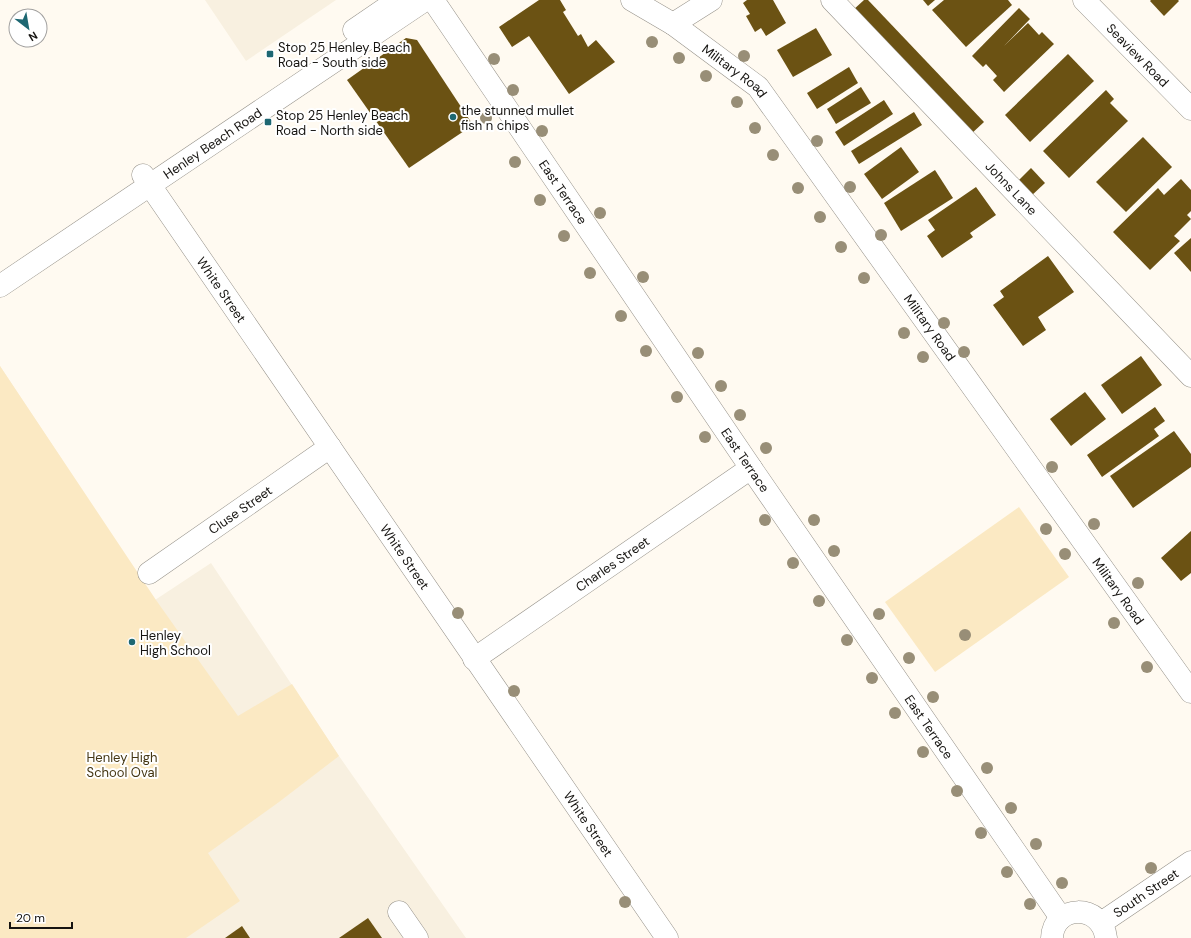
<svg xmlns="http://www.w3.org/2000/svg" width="1191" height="938" font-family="'DM Sans',sans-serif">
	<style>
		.built { fill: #f8f0e0 }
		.green { fill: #fbe9c3 }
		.building { fill: #6b5213 }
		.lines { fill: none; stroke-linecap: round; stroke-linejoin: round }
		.minor-casing { stroke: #96928a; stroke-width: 23 }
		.major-casing { stroke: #96928a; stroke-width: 23 }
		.minor { stroke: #fff; stroke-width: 22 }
		.major { stroke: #fff; stroke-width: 22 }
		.tree { fill: #988e77 }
		.poi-dot { fill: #1d6772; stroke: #fff; stroke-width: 1.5 }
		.labels { text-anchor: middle; stroke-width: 4; stroke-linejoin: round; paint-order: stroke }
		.poi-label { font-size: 13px; fill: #161411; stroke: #fff; text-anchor: start }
		.street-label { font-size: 13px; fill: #161411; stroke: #fff }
		.park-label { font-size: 13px; fill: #443613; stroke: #fff }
	</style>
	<rect width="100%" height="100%" fill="#fffaf1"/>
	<g class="built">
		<path d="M205 0H336L246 61Z"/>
		<path d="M0 366 155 600 211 563 339 756 466 938H0Z"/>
	</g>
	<g class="green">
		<path d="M0 366 156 600 238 716 292 684 339 756 279 802 208 853 240 901 186 938H0Z"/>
		<path d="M1019 507 1069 577 935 672 885 602Z"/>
	</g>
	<g class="building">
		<path d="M539 0H560L566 10 563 12 578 36 581 34 588 47 596 40 615 62 569 94 529 36 512 47 499 27Z"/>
		<path d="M747 0H773L786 23 766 36 761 28 755 32 746 16 750 14 743 3Z"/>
		<path d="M864 0H868L984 122 970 135 852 11Z"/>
		<path d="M923 0H935L928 6Z"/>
		<path d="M944 0H1008L1012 5 966 47 932 10Z"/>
		<path d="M1151 0H1178L1179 1 1164 16 1150 1Z"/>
		<path d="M1019 8 1030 19 1004 46 1028 23 1039 35 1042 32 1054 44 1004 92 993 80 997 76 986 64 983 67 972 56Z"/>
		<path d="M816 28 832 55 793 77 777 50Z"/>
		<path d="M406 38 417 40 473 125 409 168 347 80Z"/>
		<path d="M1068 54 1094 81 1030 142 1005 115Z"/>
		<path d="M849 67 858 83 817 109 807 93Z"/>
		<path d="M861 87 871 103 836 124 827 109Z"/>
		<path d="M1106 90 1114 99 1110 103 1128 121 1069 178 1043 151Z"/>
		<path d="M884 100 893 114 844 146 835 132Z"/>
		<path d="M914 112 922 125 859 164 851 151Z"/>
		<path d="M1143 137 1172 167 1126 212 1096 182Z"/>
		<path d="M901 147 919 172 882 199 864 174Z"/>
		<path d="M1031 168 1045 183 1030 197 1016 183Z"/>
		<path d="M935 170 953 198 901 231 884 203Z"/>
		<path d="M1181 179 1191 190V211L1187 215 1191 219 1174 236 1180 241 1150 270 1113 232 1158 188 1164 195Z"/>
		<path d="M976 187 996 215 970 233 973 237 942 258 927 236 935 230 928 220Z"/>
		<path d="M1191 238V272L1174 253Z"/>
		<path d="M1048 256 1074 292 1038 317 1046 330 1023 346 993 305 1004 297 1000 291Z"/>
		<path d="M1141 356 1162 385 1122 414 1101 385Z"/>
		<path d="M1085 392 1106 419 1071 446 1050 419Z"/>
		<path d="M1155 407 1165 421 1154 429 1159 436 1102 477 1087 455Z"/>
		<path d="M1174 431 1191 454V467L1133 508 1110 476Z"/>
		<path d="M1191 531V573L1181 581 1161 558Z"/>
		<path d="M368 918 382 938H339Z"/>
		<path d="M242 926 250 938H225Z"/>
	</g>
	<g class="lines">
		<g class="minor-casing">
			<g id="minor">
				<path id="s1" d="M433 0 751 468 1061 918"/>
				<path id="s2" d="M632 0 673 24 758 87 1191 692"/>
				<path id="s3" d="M832 0 1191 376"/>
				<path d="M673 24 711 0"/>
				<path id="s4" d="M143 175 667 938"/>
				<path id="s5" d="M149 573 330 447"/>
				<path id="s6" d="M474 659 751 468"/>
				<path d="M399 912 417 938"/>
				<path id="s7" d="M1101 923 1191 862"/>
				<path d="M1052 938C1053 904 1102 903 1106 938"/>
			</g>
		</g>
		<g class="major-casing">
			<g id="major">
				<path id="s8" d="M1084 0 1191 109"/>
				<path d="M354 30 398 0"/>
				<path id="s9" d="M0 286 425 0"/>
			</g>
		</g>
		<use href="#minor" class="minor"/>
		<use href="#major" class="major"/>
	</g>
	<g class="tree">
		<circle cx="652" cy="42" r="6"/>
		<circle cx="744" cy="56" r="6"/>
		<circle cx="679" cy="58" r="6"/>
		<circle cx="494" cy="59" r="6"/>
		<circle cx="706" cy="76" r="6"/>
		<circle cx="513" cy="90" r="6"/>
		<circle cx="737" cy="102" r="6"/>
		<circle cx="486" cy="118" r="6"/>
		<circle cx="755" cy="128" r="6"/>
		<circle cx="542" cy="131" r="6"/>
		<circle cx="817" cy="141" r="6"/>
		<circle cx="773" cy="155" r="6"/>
		<circle cx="515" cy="162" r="6"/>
		<circle cx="850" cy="187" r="6"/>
		<circle cx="798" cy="188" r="6"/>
		<circle cx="540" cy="200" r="6"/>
		<circle cx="600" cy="213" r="6"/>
		<circle cx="820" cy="217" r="6"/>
		<circle cx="881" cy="235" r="6"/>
		<circle cx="564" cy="236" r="6"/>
		<circle cx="841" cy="247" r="6"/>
		<circle cx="590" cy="273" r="6"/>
		<circle cx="643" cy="277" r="6"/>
		<circle cx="864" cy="278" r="6"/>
		<circle cx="621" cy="316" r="6"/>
		<circle cx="944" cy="323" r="6"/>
		<circle cx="904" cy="333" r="6"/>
		<circle cx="646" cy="351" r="6"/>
		<circle cx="964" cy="352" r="6"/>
		<circle cx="698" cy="353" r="6"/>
		<circle cx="923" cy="357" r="6"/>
		<circle cx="721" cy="386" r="6"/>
		<circle cx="677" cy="397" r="6"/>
		<circle cx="740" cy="415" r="6"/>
		<circle cx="705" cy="437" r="6"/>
		<circle cx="766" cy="448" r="6"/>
		<circle cx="1052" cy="467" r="6"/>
		<circle cx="765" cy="520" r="6"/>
		<circle cx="814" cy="520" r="6"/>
		<circle cx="1094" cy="524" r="6"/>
		<circle cx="1046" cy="529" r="6"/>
		<circle cx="834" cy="551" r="6"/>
		<circle cx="1065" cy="554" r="6"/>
		<circle cx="793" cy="563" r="6"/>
		<circle cx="1138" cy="583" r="6"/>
		<circle cx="819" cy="601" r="6"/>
		<circle cx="458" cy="613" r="6"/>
		<circle cx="879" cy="614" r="6"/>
		<circle cx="1114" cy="623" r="6"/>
		<circle cx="965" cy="635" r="6"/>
		<circle cx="847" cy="640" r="6"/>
		<circle cx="909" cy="658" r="6"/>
		<circle cx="1147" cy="667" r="6"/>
		<circle cx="872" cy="678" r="6"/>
		<circle cx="514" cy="691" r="6"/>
		<circle cx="933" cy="697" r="6"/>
		<circle cx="895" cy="713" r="6"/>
		<circle cx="923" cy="752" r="6"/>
		<circle cx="987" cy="768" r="6"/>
		<circle cx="957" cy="791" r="6"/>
		<circle cx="1011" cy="808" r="6"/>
		<circle cx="981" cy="833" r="6"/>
		<circle cx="1036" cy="844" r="6"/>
		<circle cx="1151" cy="868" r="6"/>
		<circle cx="1007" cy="872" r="6"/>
		<circle cx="1062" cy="883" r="6"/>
		<circle cx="625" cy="902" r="6"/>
		<circle cx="1030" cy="904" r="6"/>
	</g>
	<g class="poi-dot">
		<rect x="266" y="50" width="8" height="8" rx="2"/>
		<circle cx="453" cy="117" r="4"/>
		<rect x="264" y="118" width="8" height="8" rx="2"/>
		<circle cx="132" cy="642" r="4"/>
	</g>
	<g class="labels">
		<g class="poi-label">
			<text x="278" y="52">Stop 25 Henley Beach<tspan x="278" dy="15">Road - South side</tspan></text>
			<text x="461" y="115">the stunned mullet<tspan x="461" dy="15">fish n chips</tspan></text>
			<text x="276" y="120">Stop 25 Henley Beach<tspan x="276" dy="15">Road - North side</tspan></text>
			<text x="140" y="640">Henley<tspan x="140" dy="15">High School</tspan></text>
		</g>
		<g class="street-label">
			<text dy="5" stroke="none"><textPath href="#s8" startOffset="77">Seaview Road</textPath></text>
			<text dy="5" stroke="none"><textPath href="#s2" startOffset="125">Military Road</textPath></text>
			<text dy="5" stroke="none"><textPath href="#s9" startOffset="256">Henley Beach Road</textPath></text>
			<text dy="5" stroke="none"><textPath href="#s3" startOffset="260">Johns Lane</textPath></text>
			<text dy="5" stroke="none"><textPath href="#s1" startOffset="232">East Terrace</textPath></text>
			<text dy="5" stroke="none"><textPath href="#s4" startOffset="139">White Street</textPath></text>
			<text dy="5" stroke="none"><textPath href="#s2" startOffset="449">Military Road</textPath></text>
			<text dy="5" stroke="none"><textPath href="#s1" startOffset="556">East Terrace</textPath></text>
			<text dy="5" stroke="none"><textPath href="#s5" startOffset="111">Cluse Street</textPath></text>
			<text dy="5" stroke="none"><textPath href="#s4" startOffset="463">White Street</textPath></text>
			<text dy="5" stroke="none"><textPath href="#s6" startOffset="168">Charles Street</textPath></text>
			<text dy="5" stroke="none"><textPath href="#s2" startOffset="773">Military Road</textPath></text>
			<text dy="5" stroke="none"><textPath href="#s1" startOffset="880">East Terrace</textPath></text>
			<text dy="5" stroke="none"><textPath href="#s4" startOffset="787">White Street</textPath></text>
			<text dy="5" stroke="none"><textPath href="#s7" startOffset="54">South Street</textPath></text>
		</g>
		<g class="park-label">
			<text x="122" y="762">Henley High<tspan x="122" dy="15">School Oval</tspan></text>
		</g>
	</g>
	<g transform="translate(28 28) rotate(149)"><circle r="19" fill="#ffffff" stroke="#a2a1a0"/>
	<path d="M0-3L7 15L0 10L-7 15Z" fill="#1d6772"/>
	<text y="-6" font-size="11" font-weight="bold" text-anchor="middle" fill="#161411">N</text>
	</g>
	<path d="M10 922v6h62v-6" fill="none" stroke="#161411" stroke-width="2"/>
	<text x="16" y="922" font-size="12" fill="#161411" stroke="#ffffff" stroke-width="3" paint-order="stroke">20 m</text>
</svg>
